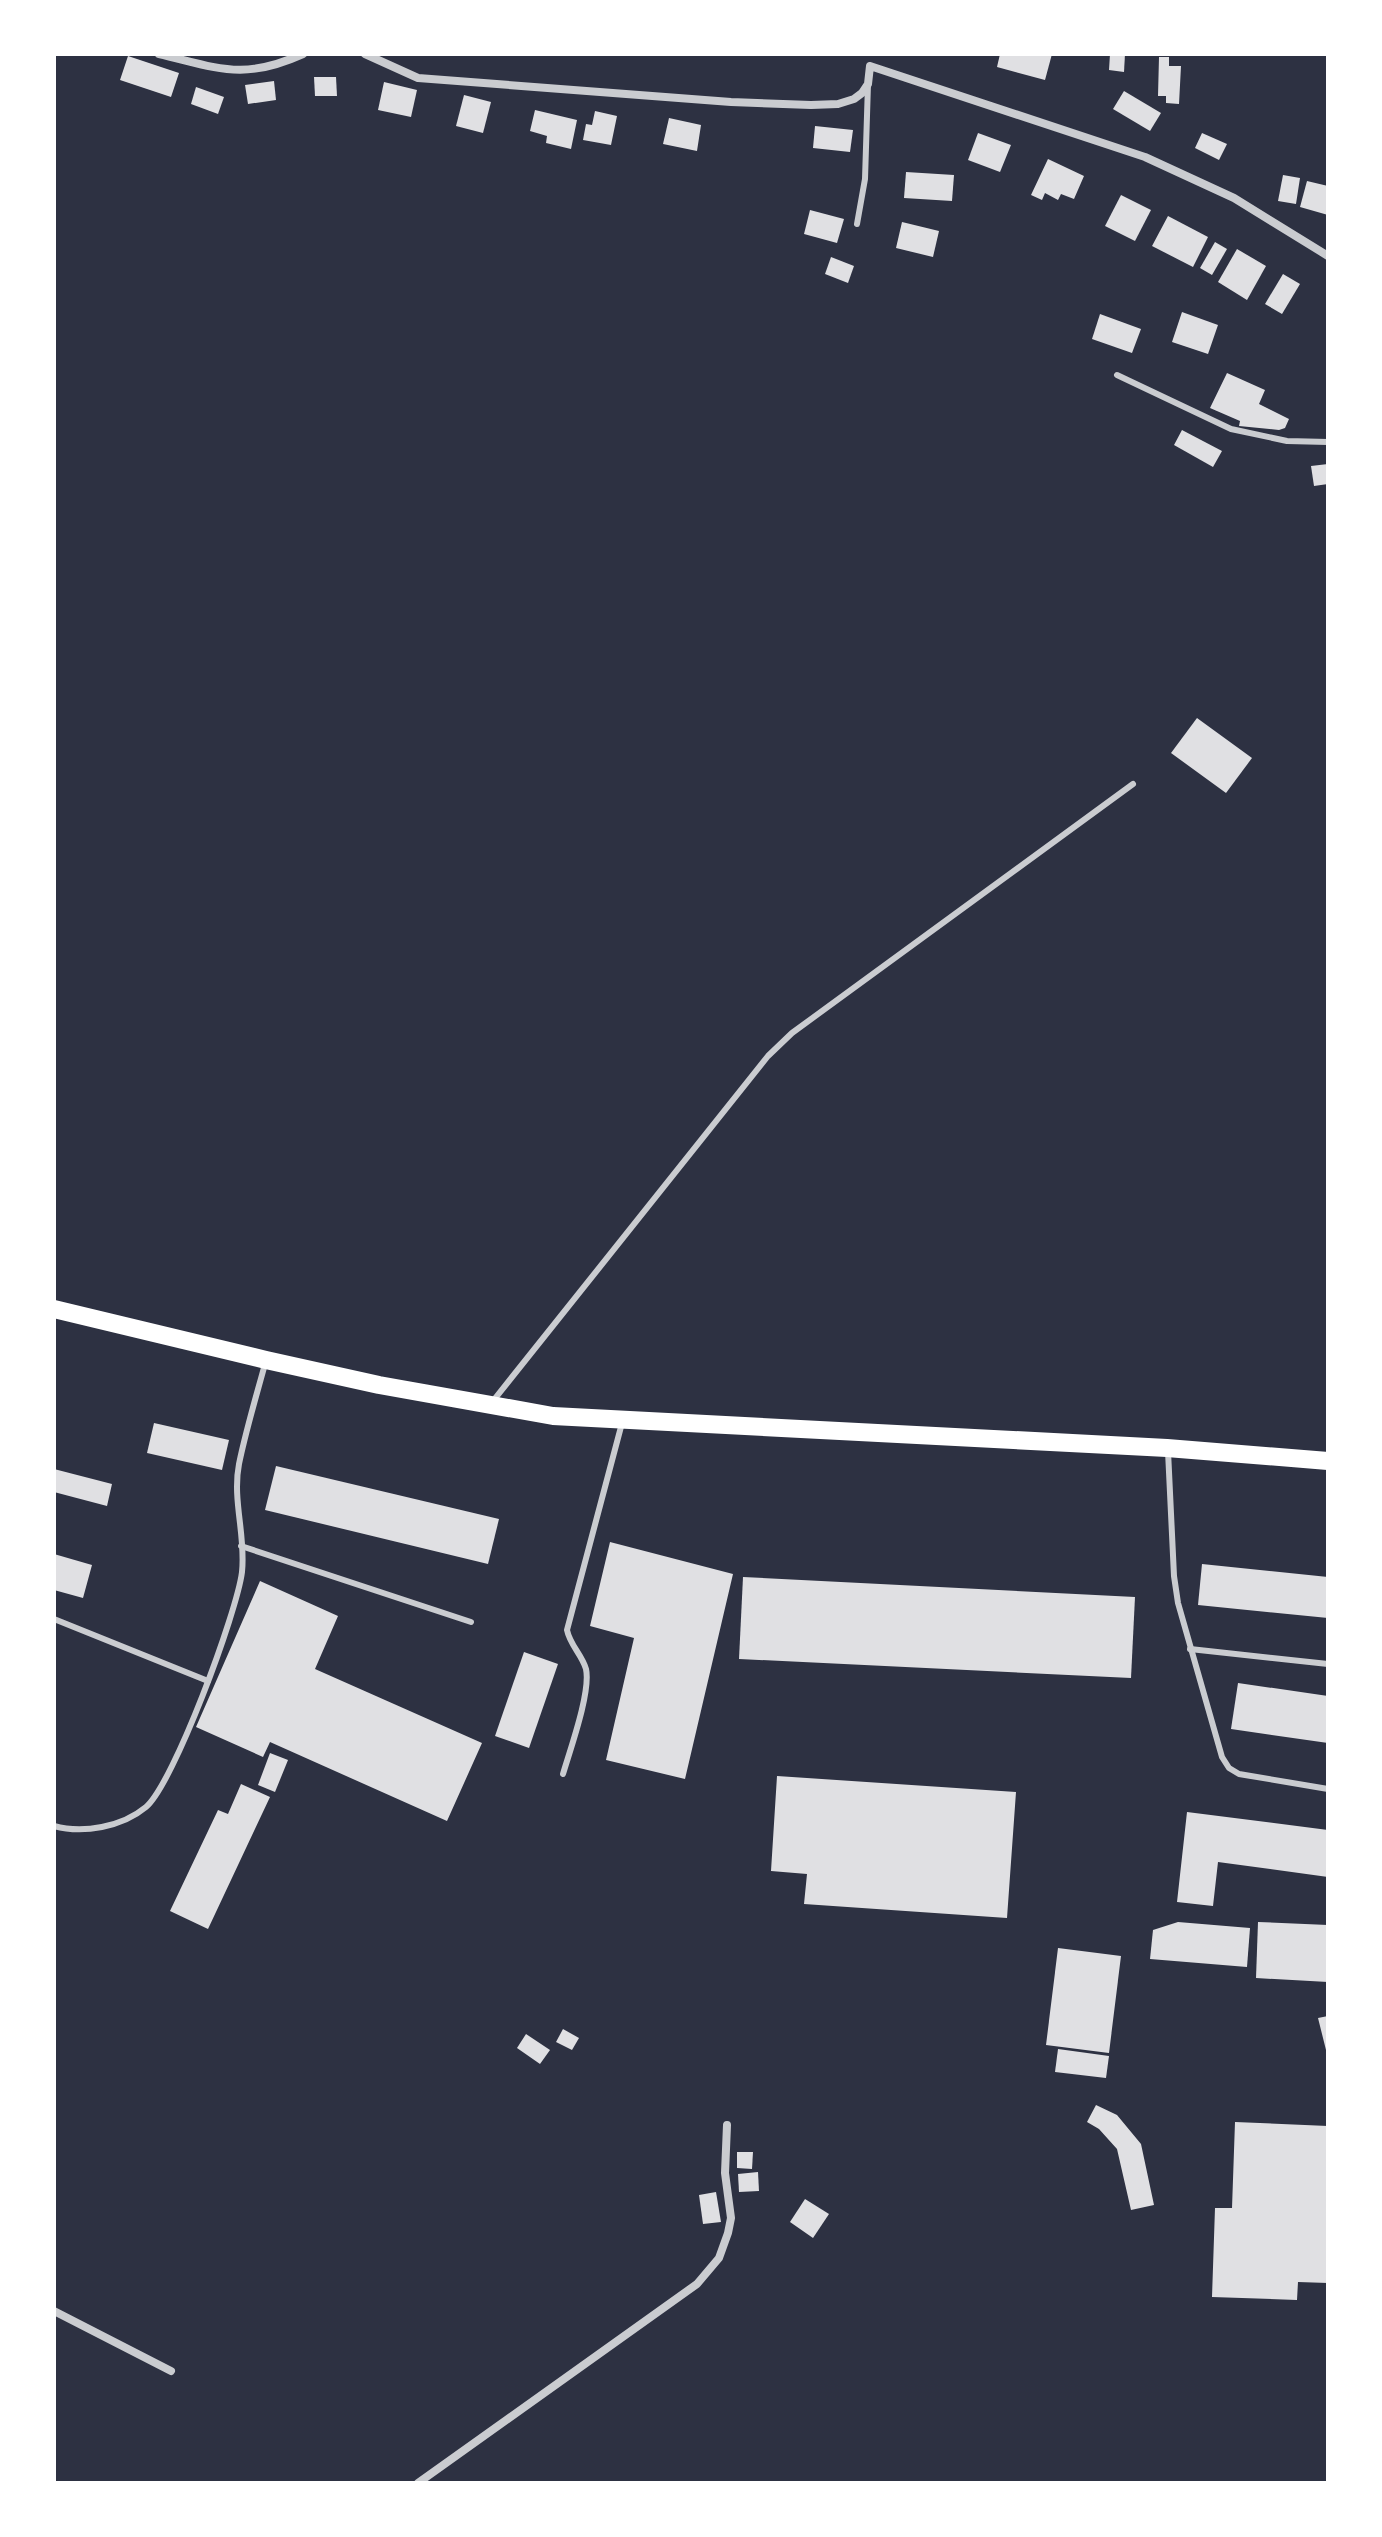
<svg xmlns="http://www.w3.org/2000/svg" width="1382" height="2537" font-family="'Roboto Condensed',sans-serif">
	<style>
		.building { fill: #e0e0e3 }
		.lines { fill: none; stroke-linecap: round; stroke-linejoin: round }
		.service { stroke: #caccd0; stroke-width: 6 }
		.minor { stroke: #caccd0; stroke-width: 8 }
		.primary { stroke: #fff; stroke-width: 18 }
	</style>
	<rect width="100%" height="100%" fill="#2d3142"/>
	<g class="building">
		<path d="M1000 54H1052L1045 80 997 67Z"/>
		<path d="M1110 54H1125L1124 72 1109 70Z"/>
		<path d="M128 56 179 73 171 97 120 80Z"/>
		<path d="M1159 57H1169V66H1181L1179 104 1166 103V96H1158Z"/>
		<path d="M314 77H336L337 96H315Z"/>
		<path d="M274 81 276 100 248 104 245 85Z"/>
		<path d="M384 82 417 90 411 117 378 110Z"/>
		<path d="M196 87 224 97 218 114 191 104Z"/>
		<path d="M1124 91 1161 113 1150 131 1113 109Z"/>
		<path d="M464 95 491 102 483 133 456 126Z"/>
		<path d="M535 110 577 120 571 149 546 143 547 136 530 131Z"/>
		<path d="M595 111 617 116 611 145 583 140 586 124 592 125Z"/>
		<path d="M669 118 701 125 697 151 663 144Z"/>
		<path d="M815 126 853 130 850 152 813 148Z"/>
		<path d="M978 133 1011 145 1000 172 968 160Z"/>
		<path d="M1202 133 1227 144 1219 160 1195 148Z"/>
		<path d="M1048 159 1084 176 1074 199 1061 194 1058 200 1045 193 1042 200 1031 195Z"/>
		<path d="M906 172 954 175 952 201 904 198Z"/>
		<path d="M1283 175 1300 178 1296 204 1278 201Z"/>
		<path d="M1307 181 1328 186V215L1300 207Z"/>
		<path d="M1121 195 1151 210 1135 241 1105 226Z"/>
		<path d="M810 210 844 219 837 243 804 234Z"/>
		<path d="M1168 216 1208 237 1193 267 1152 246Z"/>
		<path d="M902 222 939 231 933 257 896 248Z"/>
		<path d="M1215 242 1227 249 1212 275 1200 268Z"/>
		<path d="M1237 249 1266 266 1247 300 1218 282Z"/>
		<path d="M831 257 854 266 848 283 825 274Z"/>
		<path d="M1283 274 1300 284 1282 314 1265 304Z"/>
		<path d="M1182 312 1218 325 1208 354 1172 342Z"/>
		<path d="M1100 314 1141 329 1132 353 1092 339Z"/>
		<path d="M1227 373 1265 390 1259 404 1289 419 1285 428 1279 430 1239 426 1240 421 1210 408Z"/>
		<path d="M1182 430 1222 451 1213 467 1174 445Z"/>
		<path d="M1328 464V484L1314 486 1311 466Z"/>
		<path d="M1197 718 1252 758 1226 793 1171 753Z"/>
		<path d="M154 1423 229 1440 222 1470 147 1453Z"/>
		<path d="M276 1466 499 1519 488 1564 265 1510Z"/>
		<path d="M54 1469 112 1484 107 1506 54 1492Z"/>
		<path d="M610 1542 733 1574 685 1779 606 1760 634 1638 590 1626Z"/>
		<path d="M54 1554 92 1565 83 1598 54 1590Z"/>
		<path d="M1202 1564 1328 1577V1618L1198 1605Z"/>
		<path d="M743 1577 1135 1597 1131 1678 739 1659Z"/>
		<path d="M260 1581 338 1616 315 1669 482 1743 447 1821 270 1742 263 1757 196 1727Z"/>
		<path d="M524 1652 558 1664 529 1748 495 1736Z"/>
		<path d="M1238 1683 1328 1696V1743L1231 1729Z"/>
		<path d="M270 1753 288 1760 275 1792 258 1785Z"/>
		<path d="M777 1776 1016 1792 1007 1918 804 1904 807 1874 771 1871Z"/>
		<path d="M241 1784 270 1797 208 1929 170 1911 218 1810 228 1814Z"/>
		<path d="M1187 1812 1328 1830V1877L1218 1862 1213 1906 1177 1902Z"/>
		<path d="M1178 1922 1250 1928 1247 1967 1150 1959 1153 1930Z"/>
		<path d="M1258 1922 1328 1925V1982L1256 1978Z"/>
		<path d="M1058 1948 1121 1956 1109 2053 1046 2045Z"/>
		<path d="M1328 2016V2054H1327L1318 2018Z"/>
		<path d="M563 2029 579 2038 572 2050 556 2042Z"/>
		<path d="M526 2034 550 2050 540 2064 517 2048Z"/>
		<path d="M1058 2049 1109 2056 1106 2078 1055 2072Z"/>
		<path d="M1096 2105 1117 2115 1141 2144 1154 2205 1131 2210 1117 2149 1099 2129 1087 2122Z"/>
		<path d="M1235 2122 1328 2126V2283L1298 2282 1297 2300 1212 2297 1215 2208H1232Z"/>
		<path d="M737 2152H753L752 2169 737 2168Z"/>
		<path d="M758 2172 759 2191 739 2192 738 2174Z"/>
		<path d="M716 2192 721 2222 703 2224 699 2195Z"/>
		<path d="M805 2199 829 2214 813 2238 790 2222Z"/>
	</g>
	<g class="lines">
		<g class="service">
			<path d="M857 224 865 179 868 84"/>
			<path d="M1117 375 1231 429 1287 441 1328 442"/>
			<path d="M493 1401 768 1056 792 1033 1133 784"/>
			<path d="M1168 1451 1174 1576 1178 1603 1222 1757 1229 1768 1239 1774 1328 1789"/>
			<path d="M241 1546 471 1622"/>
			<path d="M54 1619 208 1681"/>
			<path d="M1190 1649 1328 1664"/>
			<path d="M563 1774C570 1750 591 1692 586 1669 582 1655 570 1645 567 1630L622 1423"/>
			<path d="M54 1826C83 1834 122 1827 146 1807 174 1783 237 1612 242 1572 246 1536 232 1500 239 1464 246 1430 256 1397 265 1364"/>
		</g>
		<g class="minor">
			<path d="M159 54C219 68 243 81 303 54"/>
			<path d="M365 54 418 78 731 102 811 105 838 104 854 99 862 93 868 84 870 66 1145 157 1234 198 1328 256"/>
			<path d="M54 2311 171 2371"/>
			<path d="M418 2483 697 2284 719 2258 728 2233 731 2218 725 2173 727 2125"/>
		</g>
		<path class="primary" d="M54 1309 266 1360 379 1385 553 1416 1167 1448 1328 1461"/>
	</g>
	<rect width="1382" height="2537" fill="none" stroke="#ffffff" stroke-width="112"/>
</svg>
